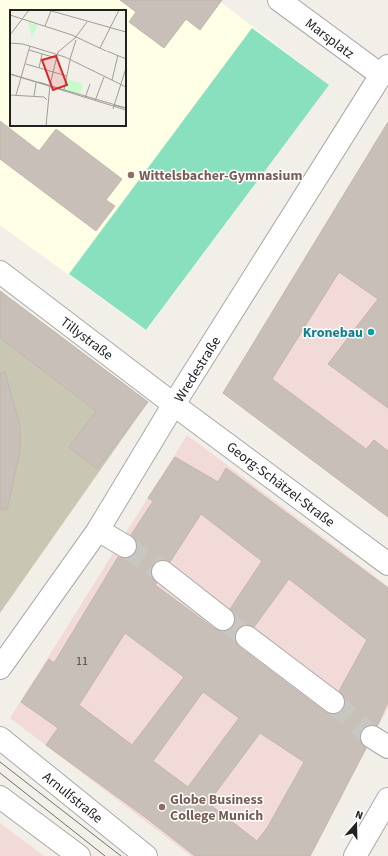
<svg xmlns="http://www.w3.org/2000/svg" width="388" height="856" font-family="'Source Sans 3',sans-serif">
	<style>
		.commercial { fill: #f2dad9 }
		.education { fill: #ffffe5; fill-rule: evenodd }
		.construction { fill: #c7c7b4 }
		.pitch { fill: #88e0be }
		.building { fill: #c7bfb8; stroke: #c4b6ab; fill-rule: evenodd }
		.lines { fill: none; stroke-linecap: round; stroke-linejoin: round }
		.minor-tunnel { stroke: #c8c6c1; stroke-width: 22; stroke-dasharray: 22 11; stroke-linecap: butt }
		.minor-casing { stroke: #a9a9a9; stroke-width: 24 }
		.minor { stroke: #fff; stroke-width: 22 }
		.tram { stroke: #707070; stroke-width: 1 }
		.education-dot { fill: #8d6e63; stroke: #fff; stroke-width: 1.5 }
		.culture-dot { fill: #0f9aa8; stroke: #fff; stroke-width: 1.5 }
		.labels { text-anchor: middle; stroke-width: 3; stroke-linejoin: round; paint-order: stroke }
		.number-label { font-size: 12px; fill: #4b4948 }
		.street-label { font-size: 14px; fill: #222; stroke: #fff }
		.education-label { font-size: 14px; font-weight: bold; fill: #785e54; stroke: #fff; text-anchor: start }
		.culture-label { font-size: 14px; font-weight: bold; fill: #0d838f; stroke: #fff; text-anchor: end }
		.inset-road { fill: none; stroke: #9f9d99; stroke-width: 1 }
		.view { fill: #d62828; fill-opacity: 0.15; stroke: #d62828; stroke-width: 2 }
		.inset-edge { fill: none; stroke: #222; stroke-width: 2 }
	</style>
	<rect width="100%" height="100%" fill="#f2efe9"/>
	<g class="commercial">
		<path d="M388 122V517L223 393Z"/>
		<path d="M187 435 388 586V708L311 856H191L10 718Z"/>
		<path d="M0 823 44 856H0Z"/>
	</g>
	<path class="education" d="M0 0H218L329 85 146 331 0 225ZM11 11H125V125H11Z"/>
	<path class="construction" d="M0 291 148 402 0 613Z"/>
	<path class="pitch" d="M252 28 329 85 146 330 69 274Z"/>
	<g class="building">
		<path d="M120 0H222L200 30 186 19 164 48 129 22 136 12Z"/>
		<path d="M0 121 39 151 56 129 122 179 106 200 115 206 96 231 0 159Z"/>
		<path d="M388 122V408L328 364 378 299 339 272 272 379 366 449 374 440 388 451V517L223 393Z"/>
		<path d="M0 291 148 402 97 469 69 447 96 411 0 338Z"/>
		<path d="M5 372 20 426V451L7 510 0 509V373Z"/>
		<path d="M175 457 218 482 226 468 388 588V702L377 726 372 725 366 726 361 731 360 736 361 742 366 748 310 856H195L145 817 46 745 58 728 21 702 49 659 54 663 118 557 125 558 131 557 136 553 137 546 136 540 131 535 153 501 148 498ZM201 514 262 561 230 609 234 614 235 620 233 626 227 631H221L215 629 155 585 157 583 151 576V570L153 564 159 560H164L170 562ZM289 579 367 640 339 691 344 697 345 703 343 709 337 714H331L325 712 239 647 235 641V635L237 629 242 626 248 625 254 627ZM125 633 184 677 132 745 79 705ZM203 692 239 718 188 787 153 761ZM260 733 304 762 267 828 257 841 208 803Z"/>
	</g>
	<g class="lines">
		<g class="minor-tunnel">
			<path d="M125 546 163 572"/>
			<path d="M223 619 247 637"/>
			<path d="M333 702 372 737"/>
		</g>
		<g class="minor-casing">
			<g id="minor">
				<path d="M279 0 381 75"/>
				<path d="M0 272 185 413 388 564"/>
				<path d="M98 530 125 546"/>
				<path d="M163 572 223 619"/>
				<path d="M247 637 333 702"/>
				<path d="M0 668 98 530 174 404 381 75 388 66"/>
				<path d="M372 737 388 747"/>
				<path d="M0 738 146 856"/>
				<path d="M0 797 79 856"/>
				<path d="M355 856 388 799"/>
			</g>
		</g>
		<use href="#minor" class="minor"/>
		<g class="tram">
			<path d="M0 762 121 856"/>
			<path d="M0 773 105 856"/>
		</g>
	</g>
	<g class="education-dot">
		<circle cx="131" cy="175" r="4"/>
		<circle cx="162" cy="807" r="4"/>
	</g>
	<circle class="culture-dot" cx="371" cy="332" r="4"/>
	<g class="labels">
		<g class="number-label">
			<text x="82" y="665">11</text>
		</g>
		<g class="street-label">
			<text transform="translate(330 38) rotate(37)" y="5">Marsplatz</text>
			<text transform="translate(87 338) rotate(37)" y="5">Tillystraße</text>
			<text transform="translate(197 369) rotate(-58)" y="5">Wredestraße</text>
			<text transform="translate(281 484) rotate(37)" y="5">Georg-Schätzel-Straße</text>
			<text transform="translate(73 797) rotate(39)" y="5">Arnulfstraße</text>
		</g>
		<g class="education-label">
			<text x="139" y="180">Wittelsbacher-Gymnasium</text>
			<text x="170" y="804">Globe Business<tspan x="170" dy="16">College Munich</tspan></text>
		</g>
		<g class="culture-label">
			<text x="363" y="337">Kronebau</text>
		</g>
	</g>
	<g transform="translate(10 10)">
		<rect width="116" height="116" fill="#f2efe9"/>
		<path d="M18 12 28 15 20 31 22 28ZM57 69 73 74 70 85 55 80Z" fill="#c8facc"/>
		<path class="inset-road" d="M38 0 116 22M0 5 62 25 96 41M35 16 41 1M0 25 19 0M0 33 13 34 55 47 116 77M90 38 109 0M19 40 46 48M97 41 116 49M60 49 66 30M16 54 57 66M29 58 32 44M0 64 116 100M0 64 116 98M102 70 108 45M29 72 53 80M54 80 60 50M0 85 34 87 37 90M6 85 20 36M24 86 26 73M75 88 80 74M85 91 94 67M103 95 116 98M103 99 116 58M36 116 40 75 48 42 65 28 77 12"/>
		<path class="view" d="M46 46 57 75 43 80 32 50Z"/>
		<rect width="116" height="116" class="inset-edge"/>
	</g>
	<g transform="translate(356 824) rotate(20)" stroke="#ffffff" stroke-width="3" paint-order="stroke">
	<path d="M0-3L7 15L0 10L-7 15Z" fill="#222222"/>
	<text y="-6" font-size="11" font-weight="bold" text-anchor="middle" fill="#222222">N</text>
	</g>
</svg>
